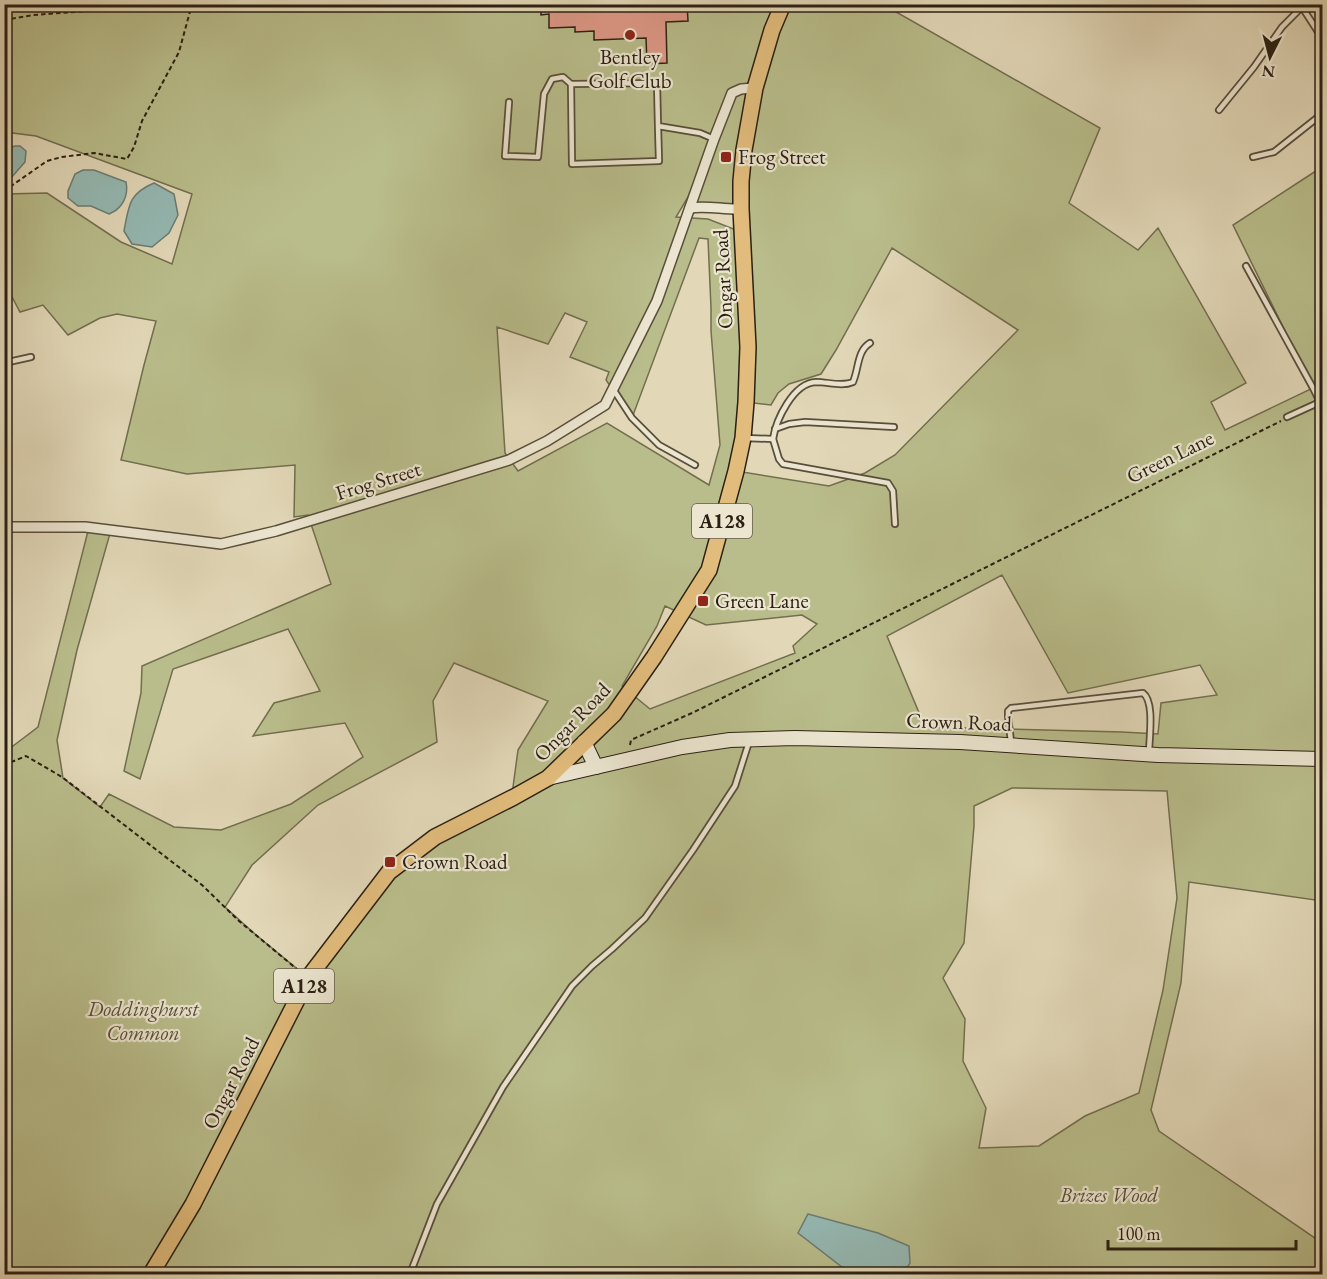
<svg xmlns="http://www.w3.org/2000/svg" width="1327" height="1279" font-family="'EB Garamond',serif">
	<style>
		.green { fill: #b9bd8b; stroke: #726e4f; stroke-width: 1.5; fill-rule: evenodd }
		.water { fill: #95b9b3; stroke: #6b7c73; stroke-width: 1.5 }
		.building { fill: #df9988; stroke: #2b2013; stroke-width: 1.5 }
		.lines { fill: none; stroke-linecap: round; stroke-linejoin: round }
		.lane-casing { stroke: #594e3c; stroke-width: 8 }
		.street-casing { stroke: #594e3c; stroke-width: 12 }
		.secondary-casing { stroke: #2b2013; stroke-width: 16 }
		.primary-casing { stroke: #2b2013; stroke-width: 18 }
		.path { stroke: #2b2013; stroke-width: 2; stroke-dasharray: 4.5 3; stroke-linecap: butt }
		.lane { stroke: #ece6d1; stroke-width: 4.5 }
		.street { stroke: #ece6d1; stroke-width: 9 }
		.secondary { stroke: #ece6d1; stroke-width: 14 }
		.primary { stroke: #e1bc7c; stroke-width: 15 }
		.poi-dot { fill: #8f2418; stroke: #ece6d1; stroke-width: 2 }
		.labels { text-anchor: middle; stroke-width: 4.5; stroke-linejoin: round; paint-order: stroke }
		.shield { fill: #ece6d1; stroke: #655b4c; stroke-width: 1.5 }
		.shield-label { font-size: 20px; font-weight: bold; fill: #2b2013 }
		.poi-label { font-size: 21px; fill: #2b2013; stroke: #ece6d1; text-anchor: start }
		.street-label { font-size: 21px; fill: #2b2013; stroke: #ece6d1 }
		.park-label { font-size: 21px; font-style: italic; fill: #564f37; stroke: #ece6d1 }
	</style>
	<rect width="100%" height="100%" fill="#e2d8b8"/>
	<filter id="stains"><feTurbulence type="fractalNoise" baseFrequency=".00333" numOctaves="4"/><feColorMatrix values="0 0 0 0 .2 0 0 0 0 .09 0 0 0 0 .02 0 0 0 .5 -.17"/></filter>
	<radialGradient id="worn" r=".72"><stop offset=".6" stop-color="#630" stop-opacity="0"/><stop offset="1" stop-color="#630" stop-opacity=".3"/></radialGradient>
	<path class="green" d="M4 5H884L1100 128 1069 203 1138 250 1158 228 1246 383 1211 402 1225 430 1313 388 1233 225 1322 167V901L1189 882 1181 983 1151 1110 1159 1131 1322 1243V1274H5V752L38 727 89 527 111 530 77 650 57 740 63 778 100 807 109 794 174 827 221 830 291 804 363 757 345 723 253 736 274 703 320 691 288 629 173 669 140 779 124 771 141 693 142 666 331 584 308 515 294 517 295 465 187 474 121 460 144 365 156 321 117 314 100 318 68 335 43 305 20 312 11 295 5 299V194L47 193 121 242 172 264 192 194 36 136 5 132ZM691 192 690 208 741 209V232L708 219 676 217ZM699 238 708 239 711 308V331L720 445 709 485 607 423 518 471 505 453 497 327 548 344 565 313 587 322 570 357 609 372 606 380 632 418ZM892 248 1018 330 895 455 865 473 829 486 736 471 746 402 771 405 778 393 789 384 821 374 836 350ZM1002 575 1068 693 1200 665 1217 695 1161 703 1158 734 1122 732 925 727 887 636ZM665 606 706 625 802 615 817 624 793 646 795 653 650 709 622 686 657 626ZM454 663 548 701 518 750 513 787 514 797 389 872 338 939 318 986 255 934 225 907 252 865 318 805 437 742 433 701ZM1012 788 1167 791 1177 898 1163 990 1139 1093 1085 1116 1039 1146 979 1148 986 1108 963 1061 965 1019 943 978 964 943 974 826V806Z"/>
	<g class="water">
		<path d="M15 146H20L26 151 25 162 11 178 5 177V149Z"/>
		<path d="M83 170H94L126 182C129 196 122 209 109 214L91 206H78L68 198V191L75 174Z"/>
		<path d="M154 183 174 194 178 215 169 233 152 247 132 244 124 231C129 206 128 194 154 183Z"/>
		<path d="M808 1214 878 1233 909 1246 910 1263 903 1274H869L842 1267 798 1233Z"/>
	</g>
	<path class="building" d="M541 4H687L688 21 666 22 667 63 647 64 646 38 594 40V31L575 32V27L549 28V14L541 15Z"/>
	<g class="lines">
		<g class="lane-casing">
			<g id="lane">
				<path d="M1300 4 1322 38"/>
				<path d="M509 102 505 156 538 157 544 94 552 79 563 77 571 84"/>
				<path d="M1219 110 1254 67 1282 27 1302 7"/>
				<path d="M658 126 657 83 571 84 572 164 659 161 658 126 700 133 714 139"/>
				<path d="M1253 157 1274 152 1322 114"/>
				<path d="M1246 266 1313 388 1320 402"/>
				<path d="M4 363 31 357"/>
				<path d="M613 389 632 418 659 445 695 465"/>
				<path d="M1287 417 1320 402"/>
				<path d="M775 429 789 424 805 422 894 427"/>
				<path d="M745 438 773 439C776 420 793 383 816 382 828 382 842 387 853 382 859 368 857 351 870 343"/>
				<path d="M773 439 779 459 783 464 888 483 893 491 895 524"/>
				<path d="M1011 742 1008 716V711L1011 708 1143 693C1155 702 1149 738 1149 754"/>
				<path d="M410 1274 437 1204 503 1087 572 986 592 966 612 949 645 918 693 850 735 786 749 742"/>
			</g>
		</g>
		<g class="street-casing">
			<g id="street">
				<path d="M690 208C707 205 724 210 741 209"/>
				<path d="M4 527H85L221 544 276 531 509 460 547 441 605 405 657 301 714 139 732 93 741 89 755 88"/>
			</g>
		</g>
		<g class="secondary-casing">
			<g id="secondary">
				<path d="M584 742 596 767"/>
				<path d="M548 778 682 747 730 740 795 738 960 742 1158 755 1322 759"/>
			</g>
		</g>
		<g class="primary-casing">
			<path id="primary" d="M151 1274 193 1204 308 978 389 872 435 837 514 797 548 778 614 714 654 657 709 570 736 471 743 438 746 402 748 347 741 209V181L744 150 755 88 772 30 783 4"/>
		</g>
		<g class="path">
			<path d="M4 20 33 15 186 4"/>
			<path d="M4 191 47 161 62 157 94 153 127 159 134 147 142 121 179 52 192 4"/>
			<path d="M630 745 631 740 692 713 1281 421"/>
			<path d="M4 765 26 756 62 777 202 885 239 921 298 970"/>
		</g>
		<use href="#lane" class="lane"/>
		<use href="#street" class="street"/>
		<use href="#secondary" class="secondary"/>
		<use href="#primary" class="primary"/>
	</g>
	<g class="poi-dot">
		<circle cx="630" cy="35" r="6"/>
		<rect x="720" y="151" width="12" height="12" rx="3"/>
		<rect x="697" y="595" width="12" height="12" rx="3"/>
		<rect x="384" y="856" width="12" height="12" rx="3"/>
	</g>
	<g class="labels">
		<g class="shield">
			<rect x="692" y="504" width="60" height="34" rx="4.5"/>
			<rect x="274" y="969" width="60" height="34" rx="4.5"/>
		</g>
		<g class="shield-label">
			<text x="722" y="528">A128</text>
			<text x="304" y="993">A128</text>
		</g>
		<g class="poi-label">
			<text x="630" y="64" text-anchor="middle">Bentley<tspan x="630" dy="24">Golf Club</tspan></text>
			<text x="738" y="164">Frog Street</text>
			<text x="715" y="608">Green Lane</text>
			<text x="402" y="869">Crown Road</text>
		</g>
		<g class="street-label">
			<text transform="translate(723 279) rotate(-93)" y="7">Ongar Road</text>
			<text transform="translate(1170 457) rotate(-26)" y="7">Green Lane</text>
			<text transform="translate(378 481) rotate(-17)" y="7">Frog Street</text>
			<text transform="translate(572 722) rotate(-46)" y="7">Ongar Road</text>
			<text transform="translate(959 722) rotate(2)" y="7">Crown Road</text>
			<text transform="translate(231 1083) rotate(-63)" y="7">Ongar Road</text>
		</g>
		<g class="park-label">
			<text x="143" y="1016">Doddinghurst<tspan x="143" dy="24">Common</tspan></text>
			<text x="1109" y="1202">Brizes Wood</text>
		</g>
	</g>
	<rect width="1327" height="1279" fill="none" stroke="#e2d8b8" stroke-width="24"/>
	<rect x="6" y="6" width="1315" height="1267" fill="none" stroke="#2b2013" stroke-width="3"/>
	<rect x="12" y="12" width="1303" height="1255" fill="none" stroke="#2b2013" stroke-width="1.5"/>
	<g transform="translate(1270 57) rotate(186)" stroke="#ece6d1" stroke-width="4.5" paint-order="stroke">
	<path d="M0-4.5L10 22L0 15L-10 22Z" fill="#2b2013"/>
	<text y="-9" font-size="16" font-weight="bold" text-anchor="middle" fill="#2b2013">N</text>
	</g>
	<path d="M1108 1240v9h188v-9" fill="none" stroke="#2b2013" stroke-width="3"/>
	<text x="1117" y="1240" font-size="18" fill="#2b2013" stroke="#ece6d1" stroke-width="4.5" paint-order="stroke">100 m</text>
	<rect width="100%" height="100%" filter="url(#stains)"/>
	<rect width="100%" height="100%" fill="url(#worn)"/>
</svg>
